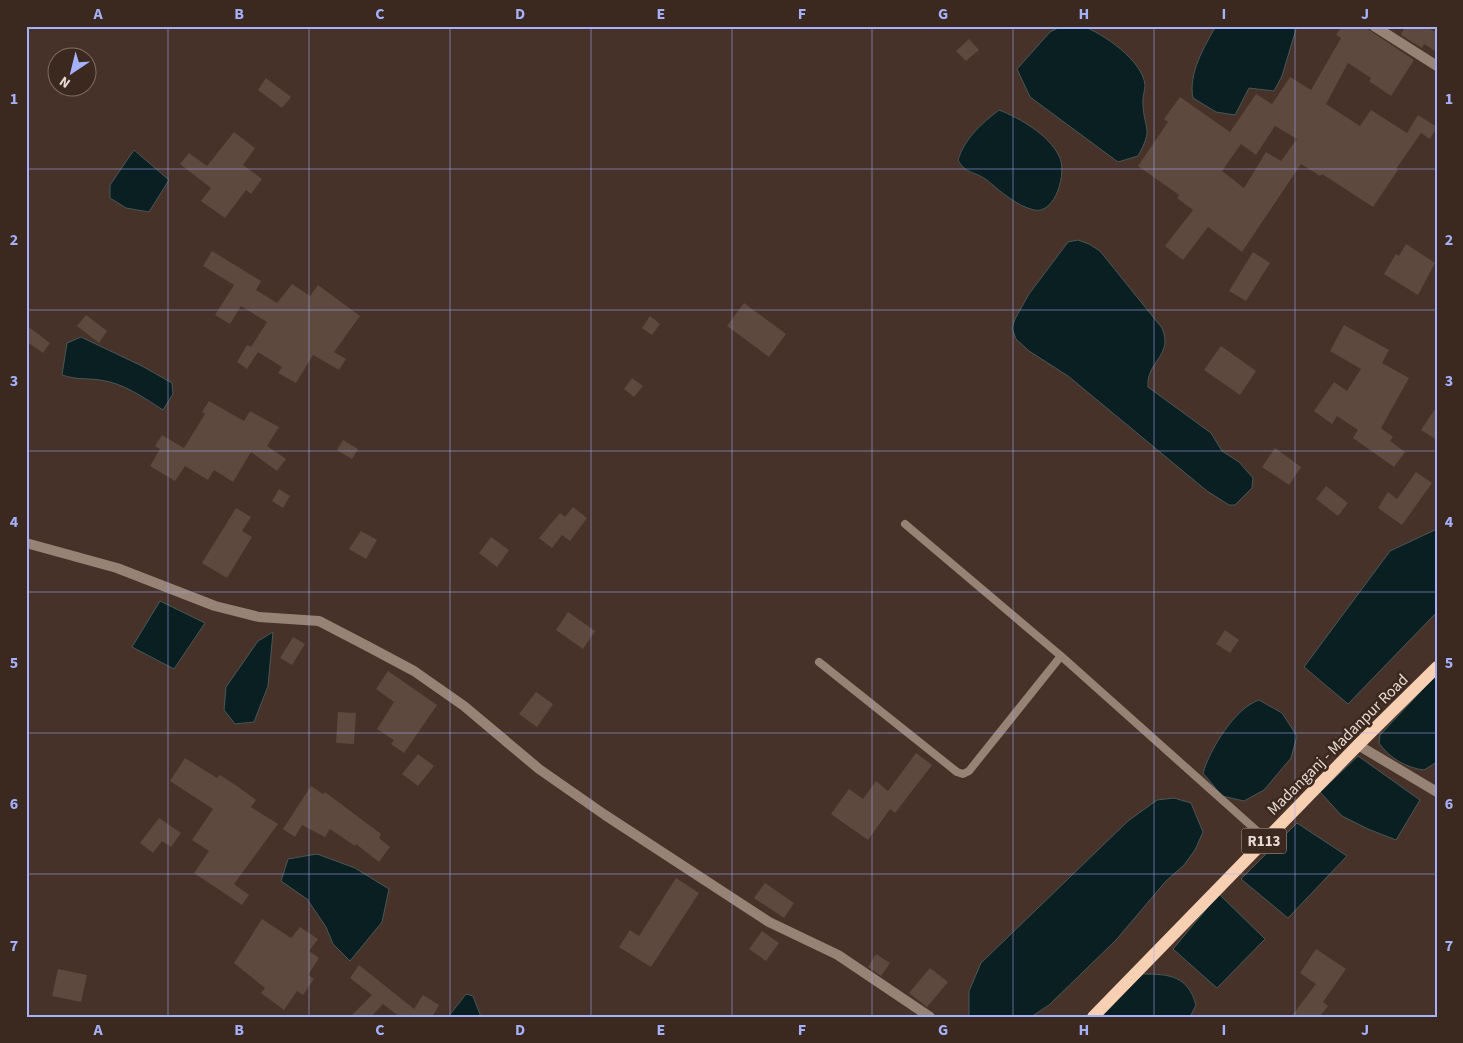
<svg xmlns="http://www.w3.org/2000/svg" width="1463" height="1043" font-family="'Source Sans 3',sans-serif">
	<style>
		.water { fill: #091f22; stroke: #4b5757 }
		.building { fill: #5d493e; fill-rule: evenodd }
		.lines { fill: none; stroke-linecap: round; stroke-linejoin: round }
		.service { stroke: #978375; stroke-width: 8 }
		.minor { stroke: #978375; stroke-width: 10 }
		.primary { stroke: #f7cfb2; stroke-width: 12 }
		.grid { fill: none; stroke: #a5b1fc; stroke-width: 1; stroke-opacity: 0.55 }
		.labels { text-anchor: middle; stroke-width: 5; stroke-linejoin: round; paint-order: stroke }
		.shield { fill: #3b281e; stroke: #b3a59d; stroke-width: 1 }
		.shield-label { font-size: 15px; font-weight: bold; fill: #e6dad3 }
		.street-label { font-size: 16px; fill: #e6dad3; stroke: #3b281e }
		.neatline { fill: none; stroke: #a5b1fc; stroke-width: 2 }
		.grid-label { font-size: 16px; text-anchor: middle; font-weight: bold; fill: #a5b1fc }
	</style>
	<rect width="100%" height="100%" fill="#463228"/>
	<g class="water">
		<path d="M1062 26C1068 26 1076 25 1082 26 1103 33 1143 61 1145 85 1145 91 1142 98 1143 104 1144 131 1154 127 1138 156L1118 162 1030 97 1017 69 1050 32Z"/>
		<path d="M1216 26H1297L1282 76 1274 91 1249 88 1235 115 1216 112 1193 98C1188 74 1204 47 1216 26Z"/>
		<path d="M999 110C1020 118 1049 135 1059 156 1068 172 1055 215 1034 210 1017 206 1001 192 988 181 976 171 966 175 958 160 964 139 982 123 999 110Z"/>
		<path d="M134 150 169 180 149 212 126 208 110 198V185Z"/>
		<path d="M1078 240 1089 244 1100 251 1162 328C1174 356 1146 361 1148 387L1211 433 1222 451 1239 462 1253 478 1252 488 1235 505H1229L1207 491 1068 376 1029 351 1016 339 1012 328 1015 319 1029 294 1068 242Z"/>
		<path d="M81 337 142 366 172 383 173 394 163 410C144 398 124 383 100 380 86 378 77 380 62 375L67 343Z"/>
		<path d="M1437 529V612L1348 704 1304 667 1390 551Z"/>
		<path d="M160 601 205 623 174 669 132 647Z"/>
		<path d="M273 632 268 686 254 722 235 724 224 710 226 687 258 641Z"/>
		<path d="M1437 674V762L1424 770C1407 768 1389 758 1379 743L1380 735Z"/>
		<path d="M1259 700 1282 713 1297 736 1291 758 1264 790 1244 801 1222 796 1203 773C1210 749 1235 708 1259 700Z"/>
		<path d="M1358 756 1420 800 1396 840 1368 829 1342 816 1320 792Z"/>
		<path d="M1174 798 1191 803 1203 832 1195 850 1184 865 1166 881 1116 940 1049 1005 1031 1017H969V991L981 963 1128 821 1157 800Z"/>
		<path d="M1297 823 1347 856 1288 918 1241 879Z"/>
		<path d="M317 854 355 868 389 889 382 922 350 961 333 944 326 927 307 899 281 881 288 859Z"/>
		<path d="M1219 894 1265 939 1217 988 1173 949Z"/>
		<path d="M1143 974C1170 974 1188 976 1196 1005L1190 1017H1094Z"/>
		<path d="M466 994 473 996 481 1017H448Z"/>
	</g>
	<g class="building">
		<path d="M1342 26H1363L1414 60 1391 96 1369 81 1371 78 1348 63 1326 104 1360 126 1371 110 1407 133 1418 115 1437 127 1430 139 1421 133 1396 169 1398 170 1373 207 1322 174 1320 176 1301 164 1242 252 1208 227 1183 260 1165 246 1193 210 1177 198 1179 195 1138 166 1168 122 1164 119 1180 97 1230 132 1256 94 1272 104 1290 77 1311 90 1341 38 1336 35ZM1275 126 1297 139 1281 161 1266 152 1244 188 1222 171 1241 144 1256 155Z"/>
		<path d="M1405 26H1425L1437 33V52L1424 44 1422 48 1401 35Z"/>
		<path d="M969 39 979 50 966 61 956 51Z"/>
		<path d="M266 78 291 97 282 108 258 90Z"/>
		<path d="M234 132 255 148 243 165 262 179 251 194 246 190 225 218 201 201 211 188 180 164 189 153 207 166Z"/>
		<path d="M1406 244 1435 263 1418 295 1384 274 1396 254 1399 256Z"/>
		<path d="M212 251 261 281 256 290 277 303 292 284 310 296 318 285 360 316 334 352 346 359 339 370 313 355 296 383 278 373 282 367 258 352 247 369 237 362 247 345 251 347 267 322 241 306 230 324 215 315 234 285 203 266Z"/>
		<path d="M1253 252 1270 263 1246 301 1229 291Z"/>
		<path d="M744 303 786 334 769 357 727 326Z"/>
		<path d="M86 315 107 331 99 343 77 326Z"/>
		<path d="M650 316 660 324 652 335 642 328Z"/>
		<path d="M26 325 50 343 43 353 26 341Z"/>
		<path d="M1344 325 1389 350 1382 363 1409 378 1381 428 1393 437 1390 441 1405 452 1394 467 1353 438 1358 430 1337 416 1332 424 1314 411 1334 382 1347 391 1361 369 1330 351Z"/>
		<path d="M1221 346 1256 371 1240 395 1204 370Z"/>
		<path d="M632 378 643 386 634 397 624 389Z"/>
		<path d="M209 401 244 421 250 411 279 427 267 446 286 459 277 471 251 452 233 482 214 470 208 480 185 466 175 481 150 466 160 449 155 446 162 435 184 448 205 414 202 412Z"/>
		<path d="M1437 406V440L1421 430Z"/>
		<path d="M343 440 358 449 352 459 337 450Z"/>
		<path d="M1275 448 1301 467 1289 485 1262 467Z"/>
		<path d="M1416 472 1432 483 1402 525 1378 508 1388 492 1397 499Z"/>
		<path d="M1326 486 1348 503 1338 516 1316 499Z"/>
		<path d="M279 489 290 496 283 508 272 501Z"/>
		<path d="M573 507 587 518 570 541 562 535 552 548 539 538 560 513 565 517Z"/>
		<path d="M236 508 251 517 242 531 252 537 227 578 202 563Z"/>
		<path d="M361 531 377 540 366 559 349 549Z"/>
		<path d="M491 537 509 550 497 567 479 553Z"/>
		<path d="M568 612 595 631 583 649 556 630Z"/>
		<path d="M1225 630 1239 640 1230 653 1216 644Z"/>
		<path d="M293 637 305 644 292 665 280 658Z"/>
		<path d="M388 671 437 705 404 753 391 744 394 740 377 729 394 702 376 689Z"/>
		<path d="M536 692 553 704 537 727 519 714Z"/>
		<path d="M338 712 356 713 354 744 336 743Z"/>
		<path d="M916 753 932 765 895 813 890 809 868 840 831 814 849 789 863 799 876 781 888 791Z"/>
		<path d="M418 754 434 766 418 786 402 774Z"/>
		<path d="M185 758 217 778 220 775 237 786 256 800 251 807 278 824 234 884 249 895 242 905 194 873 209 851 192 840 213 809 170 781Z"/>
		<path d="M311 786 323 794 325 792 381 834 379 838 390 847 379 862 356 844 355 846 330 829 325 837 302 825 295 837 283 829Z"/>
		<path d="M159 818 181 833 171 847 162 841 153 853 140 843Z"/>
		<path d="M676 878 699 893 651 967 619 947 630 930 639 936Z"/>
		<path d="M765 883 794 903 784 918 754 898Z"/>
		<path d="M262 919 291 938 300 927 318 939 309 951 319 958 308 975 314 979 303 995 297 991 284 1010 261 993 265 988 234 963Z"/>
		<path d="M762 931 779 943 766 961 749 949Z"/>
		<path d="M1316 949 1346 969 1323 1002 1328 1006 1319 1017H1291L1316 984 1300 973Z"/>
		<path d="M876 954 890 963 881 976 868 967Z"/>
		<path d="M359 965 414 1009 423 995 439 1005 432 1017H400L383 1004 371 1017H350L372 995 350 978Z"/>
		<path d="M930 968 948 982 927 1007 909 993Z"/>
		<path d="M58 969 87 975 81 1002 52 996Z"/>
	</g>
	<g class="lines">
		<g class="service">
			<path d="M905 524 1061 656 1266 839"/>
			<path d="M819 662 957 772 963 774 969 771 1061 656"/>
		</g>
		<g class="minor">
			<path d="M1374 26 1437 66"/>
			<path d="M26 543 117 568 215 606 259 617 319 621 369 647 414 671 464 706 539 769 605 815 769 922 838 955 930 1017"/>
			<path d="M1358 745 1437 792"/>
		</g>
		<path class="primary" d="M1093 1017 1358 745 1437 667"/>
	</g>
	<path class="grid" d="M168 26V1017M309 26V1017M450 26V1017M591 26V1017M732 26V1017M872 26V1017M1013 26V1017M1154 26V1017M1295 26V1017M26 169H1437M26 310H1437M26 451H1437M26 592H1437M26 733H1437M26 874H1437"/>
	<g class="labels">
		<rect class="shield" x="1241.5" y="828.5" width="45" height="25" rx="4"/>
		<g class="shield-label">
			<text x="1264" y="846">R113</text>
		</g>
		<g class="street-label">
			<text transform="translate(1337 744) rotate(-45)" y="6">Madanganj - Madanpur Road</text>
		</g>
	</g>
	<rect width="1463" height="1043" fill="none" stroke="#3b281e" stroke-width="55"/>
	<g transform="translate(72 72) rotate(215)"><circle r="24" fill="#3b281e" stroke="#7f6f66"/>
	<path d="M0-4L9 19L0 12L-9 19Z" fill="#a5b1fc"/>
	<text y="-8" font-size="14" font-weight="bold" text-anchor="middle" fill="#e6dad3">N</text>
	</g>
	<rect x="28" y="28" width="1408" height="988" class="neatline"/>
	<g class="grid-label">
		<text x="98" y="19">A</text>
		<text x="239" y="19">B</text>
		<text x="380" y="19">C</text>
		<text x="520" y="19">D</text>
		<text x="661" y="19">E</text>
		<text x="802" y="19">F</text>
		<text x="943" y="19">G</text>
		<text x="1084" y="19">H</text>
		<text x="1224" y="19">I</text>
		<text x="1365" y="19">J</text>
		<text x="14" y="104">1</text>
		<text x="1449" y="104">1</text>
		<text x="14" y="245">2</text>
		<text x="1449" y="245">2</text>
		<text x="14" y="386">3</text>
		<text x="1449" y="386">3</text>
		<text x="14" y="527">4</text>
		<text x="1449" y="527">4</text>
		<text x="14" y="668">5</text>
		<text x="1449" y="668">5</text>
		<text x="14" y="809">6</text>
		<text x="1449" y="809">6</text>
		<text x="14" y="951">7</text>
		<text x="1449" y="951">7</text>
		<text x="98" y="1035">A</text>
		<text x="239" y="1035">B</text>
		<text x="380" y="1035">C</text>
		<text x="520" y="1035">D</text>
		<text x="661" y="1035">E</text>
		<text x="802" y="1035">F</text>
		<text x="943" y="1035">G</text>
		<text x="1084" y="1035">H</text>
		<text x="1224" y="1035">I</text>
		<text x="1365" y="1035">J</text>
	</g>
</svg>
